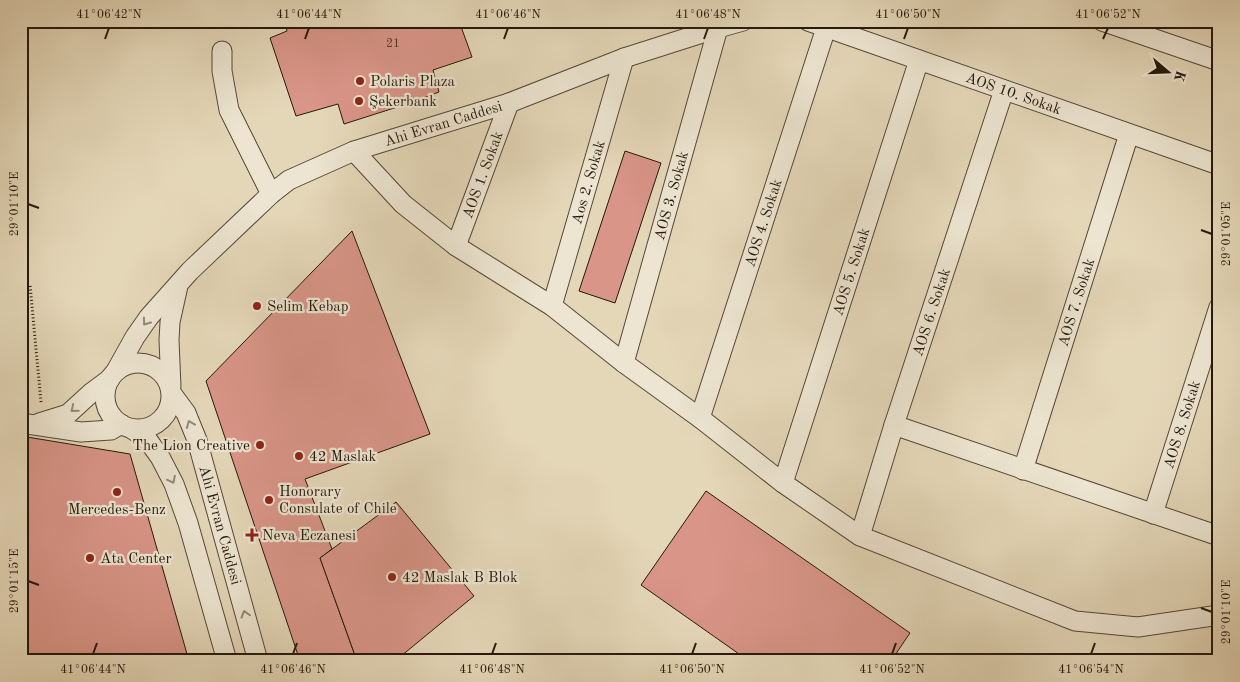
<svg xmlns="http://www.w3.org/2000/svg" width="1240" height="682" font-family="'Old Standard TT',serif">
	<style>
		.building { fill: #d99588; stroke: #25190c }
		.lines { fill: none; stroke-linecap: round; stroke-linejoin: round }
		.lane-casing { stroke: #554837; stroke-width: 11 }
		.street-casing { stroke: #554837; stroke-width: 21 }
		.path { stroke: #25190c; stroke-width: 3; stroke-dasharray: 1 2.5; stroke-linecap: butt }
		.lane { stroke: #ede5d1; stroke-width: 9 }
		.street { stroke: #ede5d1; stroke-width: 19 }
		.oneway { stroke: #938978 }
		.ticks { fill: none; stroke: #25190c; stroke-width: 2 }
		.poi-dot { fill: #8f2418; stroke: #ede5d1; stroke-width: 2 }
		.labels { text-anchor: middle; stroke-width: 4.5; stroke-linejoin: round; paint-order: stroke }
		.number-label { font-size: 12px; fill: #52382b }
		.poi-label { font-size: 15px; fill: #25190c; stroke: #ede5d1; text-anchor: start }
		.street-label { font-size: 15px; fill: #25190c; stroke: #ede5d1 }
		.neatline { fill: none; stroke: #25190c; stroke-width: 2 }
		.ticks-label { font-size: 12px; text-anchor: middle; fill: #25190c }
	</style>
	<rect width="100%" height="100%" fill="#e4d7b8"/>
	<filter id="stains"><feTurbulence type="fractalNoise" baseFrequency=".004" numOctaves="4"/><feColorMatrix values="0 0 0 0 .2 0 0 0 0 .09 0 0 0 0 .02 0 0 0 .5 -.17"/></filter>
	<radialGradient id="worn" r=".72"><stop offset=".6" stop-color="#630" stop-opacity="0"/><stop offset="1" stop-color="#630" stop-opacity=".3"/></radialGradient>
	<g class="building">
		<path d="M285 21H459L472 57 433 70 439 92 413 102 344 124 338 104 296 116 270 38 287 31Z"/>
		<path d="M625 151 661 163 615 303 579 291Z"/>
		<path d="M352 231 430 434 305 479 332 549 320 558 357 661H300L206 381Z"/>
		<path d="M21 436 130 454 189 661H21Z"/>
		<path d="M706 491 910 633 891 661H749L641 585Z"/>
		<path d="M396 502 474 596 395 661H357L320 558Z"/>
	</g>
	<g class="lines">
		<g class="lane-casing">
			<path id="lane" d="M46 21 51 23 72 21"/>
		</g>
		<g class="street-casing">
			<g id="street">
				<path id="s1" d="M808 21 1219 165"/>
				<path d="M1102 21 1219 61"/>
				<path d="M222 51V71L229 110 271 194"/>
				<path d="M354 151 403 204 456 246 552 306 624 363 700 418 783 483 860 536 1075 621 1138 627 1219 615"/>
				<path id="s2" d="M456 246 509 103"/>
				<path id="s3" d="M552 306 624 58"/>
				<circle cx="138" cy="396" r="33"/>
				<path id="s4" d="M624 363 718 28"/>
				<path id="s5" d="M116 371 135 337 149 317 190 271 271 194 289 180 354 151 509 103 624 58 718 28 743 21"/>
				<path d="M171 387 169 340 170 322 178 286"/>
				<path id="s6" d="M172 394 186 413 197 440 258 661"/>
				<path id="s7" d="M700 418 826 28"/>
				<path d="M21 423 81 432 111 430 121 424"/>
				<path d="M39 423 68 414 91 393 110 379"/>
				<path d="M894 425 1219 536"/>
				<path d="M132 429 147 439 160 457 174 484 188 523 227 661"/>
				<path id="s8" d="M1023 470 1129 134"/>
				<path id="s9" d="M783 483 919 60"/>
				<path id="s10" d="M1153 514 1219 307"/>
				<path id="s11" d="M860 536 894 425 1004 90"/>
			</g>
		</g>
		<path class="path" d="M21 288 30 285 41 402"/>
		<use href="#lane" class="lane"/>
		<use href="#street" class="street"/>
	</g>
	<defs><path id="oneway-chevron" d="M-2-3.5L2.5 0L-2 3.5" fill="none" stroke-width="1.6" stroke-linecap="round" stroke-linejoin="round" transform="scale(1.25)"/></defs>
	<g class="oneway">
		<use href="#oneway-chevron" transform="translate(146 322) rotate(126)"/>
		<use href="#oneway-chevron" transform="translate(74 409) rotate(141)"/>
		<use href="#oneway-chevron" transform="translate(190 424) rotate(-112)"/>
		<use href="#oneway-chevron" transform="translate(172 480) rotate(64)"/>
		<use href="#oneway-chevron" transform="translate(245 614) rotate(-106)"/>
	</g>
	<path class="ticks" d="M105 39 109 28M305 39 309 28M504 39 508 28M704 39 708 28M904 39 908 28M1103 39 1108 28M28 204 39 208M1201 230 1212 234M28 581 39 585M1201 608 1212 612M93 654 97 643M293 654 297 643M492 654 496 643M692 654 696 643M892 654 896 643M1091 654 1095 643"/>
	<g class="poi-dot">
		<circle cx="360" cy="81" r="5"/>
		<circle cx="359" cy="101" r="5"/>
		<circle cx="257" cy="306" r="5"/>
		<circle cx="260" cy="445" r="5"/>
		<circle cx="299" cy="456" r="5"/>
		<circle cx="117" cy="492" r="5"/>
		<circle cx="269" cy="500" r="5"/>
		<path d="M249.5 527.5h5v5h5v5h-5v5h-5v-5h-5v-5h5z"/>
		<circle cx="90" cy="558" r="5"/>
		<circle cx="392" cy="577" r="5"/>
	</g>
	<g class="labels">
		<g class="number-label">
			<text x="393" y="47">21</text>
		</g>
		<g class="poi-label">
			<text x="370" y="86">Polaris Plaza</text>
			<text x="369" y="106">Şekerbank</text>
			<text x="267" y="311">Selim Kebap</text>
			<text x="250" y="450" text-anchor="end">The Lion Creative</text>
			<text x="309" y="461">42 Maslak</text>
			<text x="279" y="496">Honorary<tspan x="279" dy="17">Consulate of Chile</tspan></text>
			<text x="117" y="514" text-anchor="middle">Mercedes-Benz</text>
			<text x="262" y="540">Neva Eczanesi</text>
			<text x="100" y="563">Ata Center</text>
			<text x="402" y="582">42 Maslak B Blok</text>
		</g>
		<g class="street-label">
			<text dy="5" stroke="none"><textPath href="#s1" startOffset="218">AOS 10. Sokak</textPath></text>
			<text dy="5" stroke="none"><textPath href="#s5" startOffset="424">Ahi Evran Caddesi</textPath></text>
			<text dy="5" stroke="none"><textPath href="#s2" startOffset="76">AOS 1. Sokak</textPath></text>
			<text dy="5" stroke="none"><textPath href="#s3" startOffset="129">Aos 2. Sokak</textPath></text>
			<text dy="5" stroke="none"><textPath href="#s4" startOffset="174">AOS 3. Sokak</textPath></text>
			<text dy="5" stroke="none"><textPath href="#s7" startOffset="205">AOS 4. Sokak</textPath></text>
			<text dy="5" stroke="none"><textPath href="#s9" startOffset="222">AOS 5. Sokak</textPath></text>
			<text dy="5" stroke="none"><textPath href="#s8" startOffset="176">AOS 7. Sokak</textPath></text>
			<text dy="5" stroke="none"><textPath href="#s11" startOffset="235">AOS 6. Sokak</textPath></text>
			<text dy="5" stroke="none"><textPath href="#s10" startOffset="94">AOS 8. Sokak</textPath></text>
			<text dy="5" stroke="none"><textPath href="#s6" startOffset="141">Ahi Evran Caddesi</textPath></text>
		</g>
	</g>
	<rect width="1240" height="682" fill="none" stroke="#e4d7b8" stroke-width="55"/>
	<g transform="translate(1168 72) rotate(109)" stroke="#ede5d1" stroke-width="4" paint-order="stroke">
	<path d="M0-4L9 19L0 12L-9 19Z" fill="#25190c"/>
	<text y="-8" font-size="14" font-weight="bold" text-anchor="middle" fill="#25190c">K</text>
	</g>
	<rect x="28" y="28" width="1184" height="626" class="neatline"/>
	<g class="ticks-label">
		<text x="109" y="18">41°06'42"N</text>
		<text x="309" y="18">41°06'44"N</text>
		<text x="508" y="18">41°06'46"N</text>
		<text x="708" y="18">41°06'48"N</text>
		<text x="908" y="18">41°06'50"N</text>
		<text x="1108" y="18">41°06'52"N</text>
		<text transform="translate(14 204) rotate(-90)" y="4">29°01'10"E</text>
		<text transform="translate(1226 234) rotate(-90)" y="4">29°01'05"E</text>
		<text transform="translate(14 581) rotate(-90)" y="4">29°01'15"E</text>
		<text transform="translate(1226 612) rotate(-90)" y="4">29°01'10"E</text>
		<text x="93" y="673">41°06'44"N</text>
		<text x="293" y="673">41°06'46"N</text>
		<text x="492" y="673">41°06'48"N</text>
		<text x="692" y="673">41°06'50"N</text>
		<text x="892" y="673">41°06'52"N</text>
		<text x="1091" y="673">41°06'54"N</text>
	</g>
	<rect width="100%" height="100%" filter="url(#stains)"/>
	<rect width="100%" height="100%" fill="url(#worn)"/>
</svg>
